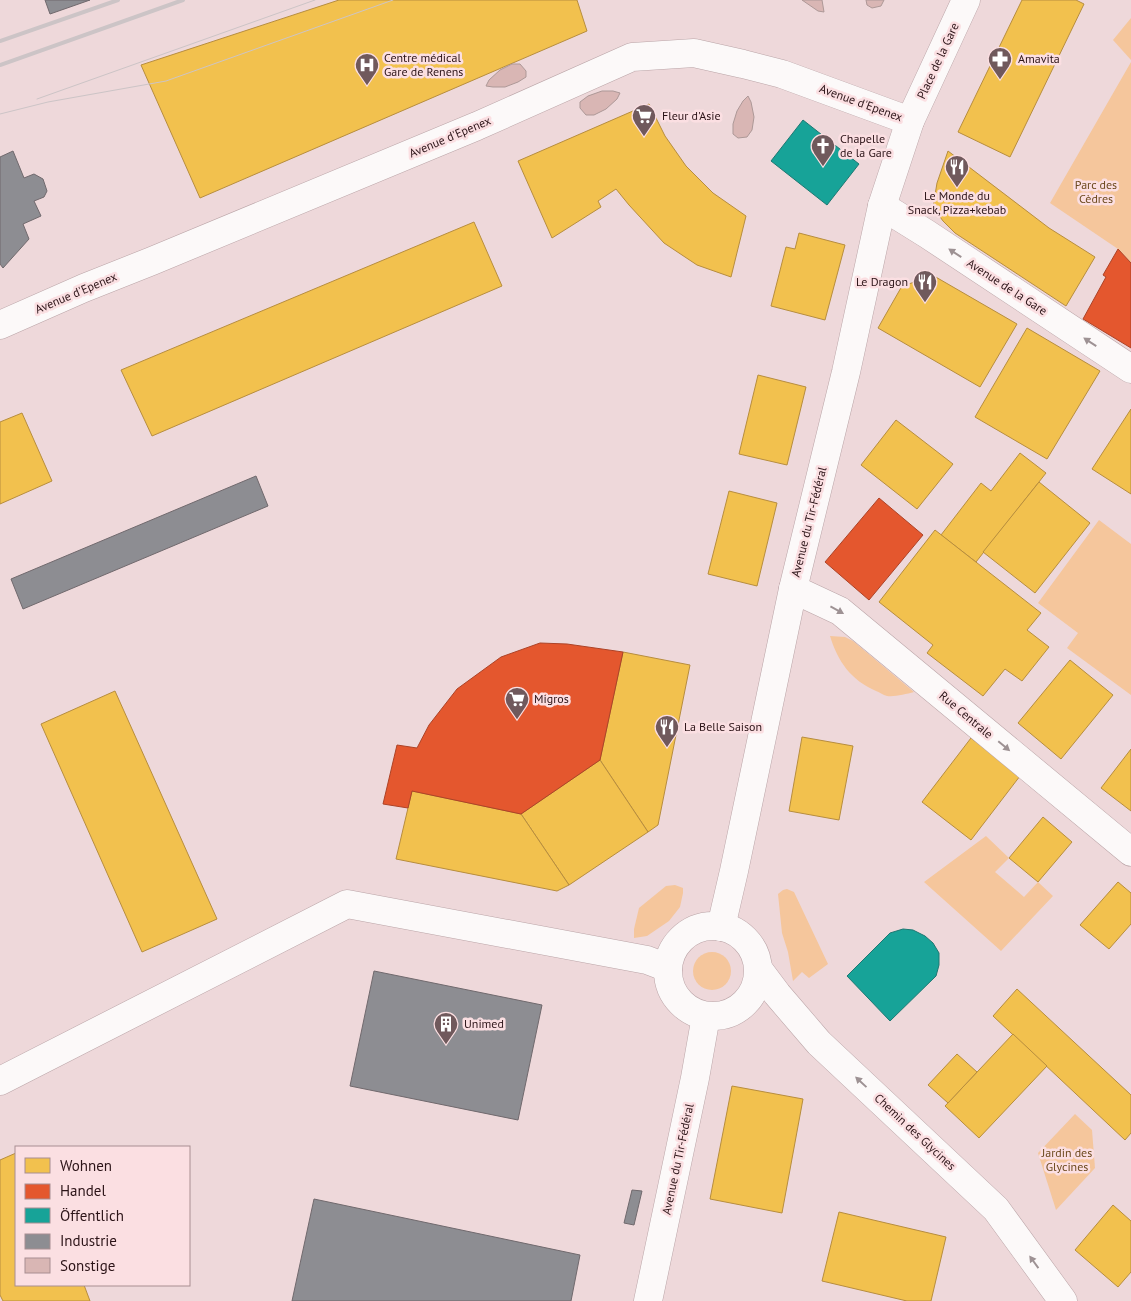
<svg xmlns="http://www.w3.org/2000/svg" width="1131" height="1301" font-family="'PT Sans',sans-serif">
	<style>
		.green { fill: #f5c69c }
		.homes { fill: #f2c14e; stroke: #b78d3e }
		.shops { fill: #e4572e; stroke: #ad4327 }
		.public { fill: #17a398; stroke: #1d7872 }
		.industry { fill: #8d8d92; stroke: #70696d }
		.building { fill: #d9b6b4; stroke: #ad9897 }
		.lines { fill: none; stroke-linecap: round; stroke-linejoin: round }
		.minor-casing { stroke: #baa4a7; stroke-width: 29 }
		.tertiary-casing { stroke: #baa4a7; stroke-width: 29 }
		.minor { stroke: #fcf9f9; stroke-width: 28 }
		.tertiary { stroke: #fcf9f9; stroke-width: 28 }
		.tram { stroke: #ccc4c6; stroke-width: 1 }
		.rail { stroke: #ccc4c6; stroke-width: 4 }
		.oneway { fill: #9e9294 }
		.labels { text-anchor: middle; stroke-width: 5; stroke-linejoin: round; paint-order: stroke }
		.poi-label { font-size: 12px; fill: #2c1418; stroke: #fbdfe2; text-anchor: start }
		.street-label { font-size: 12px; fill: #2c1418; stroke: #fbdfe2 }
		.park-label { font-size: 12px; fill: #6c491d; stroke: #fbdfe2 }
	</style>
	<rect width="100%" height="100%" fill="#eed8da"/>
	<g class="green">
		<path d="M1131 18V60L1113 40Z"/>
		<path d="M1131 62V263L1118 249 1050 203Z"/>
		<path d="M1099 520 1131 544V695L1067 648 1078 633 1038 603Z"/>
		<path d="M830 636 845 637 853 641 914 692C906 694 895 697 887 696 883 695 879 692 876 691 851 680 838 662 830 636Z"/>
		<path d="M986 836 1009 858 995 872 1024 897 1038 882 1053 896 1001 951 924 882Z"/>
		<path d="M675 885 683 888V893L680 907 669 921 647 936 634 938V929L639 908 666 886Z"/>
		<path d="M787 889 794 892 828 964 809 978 802 972 793 981 788 952 782 933 778 894 783 890Z"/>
		<circle cx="712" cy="971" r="19"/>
		<path d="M1075 1114 1092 1130 1095 1168 1056 1210 1038 1153Z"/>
	</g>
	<g class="homes">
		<path d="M339 0H577L587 31 200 198 141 65Z"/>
		<path d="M1022 0H1076L1084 4 1010 157 958 132Z"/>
		<path d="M649 104 665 136 686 166 713 193 746 216 731 277 697 265 664 243 629 205 616 189 598 201 601 207 552 238 518 161Z"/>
		<path d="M948 151 1049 228 1095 257 1066 306 955 233 943 221 933 207 937 183Z"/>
		<path d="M474 222 502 286 152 436 121 370Z"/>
		<path d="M799 233 845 245 825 320 771 306 786 247 795 249Z"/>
		<path d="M934 276 1017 324 980 387 878 328 902 286Z"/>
		<path d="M1027 328 1100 371 1047 459 975 417Z"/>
		<path d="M758 375 806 387 787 465 739 454Z"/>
		<path d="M1131 409V494L1092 469Z"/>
		<path d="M22 413 52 481 0 504V422Z"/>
		<path d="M896 420 953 464 917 509 861 465Z"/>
		<path d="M1020 453 1046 473 976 562 941 535 981 483 991 491Z"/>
		<path d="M1039 482 1090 523 1035 593 983 552Z"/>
		<path d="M729 491 777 503 757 586 708 574Z"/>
		<path d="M935 530 1041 613 1027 630 1049 647 1022 681 1005 669 983 696 927 653 933 645 879 602Z"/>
		<path d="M623 652 690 665 658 825 648 832 600 760Z"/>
		<path d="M1070 660 1113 695 1061 759 1018 723Z"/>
		<path d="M115 691 217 919 142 952 41 724Z"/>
		<path d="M802 737 853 746 839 820 789 811Z"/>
		<path d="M971 738 1020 776 971 840 922 802Z"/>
		<path d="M1131 749V811L1101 788Z"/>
		<path d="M600 760 648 832 569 885 521 814Z"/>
		<path d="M412 791 521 814 569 885 557 891 396 859Z"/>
		<path d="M1043 817 1072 842 1038 882 1009 858Z"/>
		<path d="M1118 882 1131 893V924L1109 949 1080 925Z"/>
		<path d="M1017 989 1131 1095V1133L1125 1140 993 1016Z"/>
		<path d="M1013 1034 1047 1066 979 1138 945 1106Z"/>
		<path d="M957 1054 977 1072 948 1103 928 1085Z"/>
		<path d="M732 1086 803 1099 782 1213 710 1199Z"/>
		<path d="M16 1153V1285H84L90 1301H3L0 1295V1160Z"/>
		<path d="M1113 1205 1131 1221V1272L1118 1287 1075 1250Z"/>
		<path d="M839 1212 946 1237 931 1301H907L822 1281Z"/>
	</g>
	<g class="shops">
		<path d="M1118 249 1131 263V348L1083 319 1106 277 1103 275Z"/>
		<path d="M879 498 923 535 869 600 825 562Z"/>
		<path d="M540 643 567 644 623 652 600 760 521 814 412 791 408 808 383 804 397 745 417 748 429 725 457 689 501 657Z"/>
	</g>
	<g class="public">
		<path d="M803 120 859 164 827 205 771 161Z"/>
		<path d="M903 929 913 930 925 936 933 943 939 953V965L936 976 890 1021 847 976 890 933Z"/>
	</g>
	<g class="industry">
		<path d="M45 0H90L50 14Z"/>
		<path d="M13 151 24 178 34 174 43 179 47 191 44 197 34 201 41 216 23 224 29 239 3 268 0 264V157Z"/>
		<path d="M256 476 268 506 23 609 11 579Z"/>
		<path d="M374 971 542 1005 518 1120 350 1086Z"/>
		<path d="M632 1190 642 1191 634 1225 624 1223Z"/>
		<path d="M314 1199 580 1255 571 1301H292Z"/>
	</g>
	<g class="building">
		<path d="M802 0H822L824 12 818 11Z"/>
		<path d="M866 0H884L881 6 872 8 867 5Z"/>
		<path d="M512 64H520L526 71V77L518 82 505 87H493L486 86 489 80 500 70Z"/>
		<path d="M602 91H613L620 93 617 99 606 109 594 115H586L580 108V102L588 96Z"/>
		<path d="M748 96 751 102 754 117 752 130 747 137 738 138 733 134V124L737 111 743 101Z"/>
	</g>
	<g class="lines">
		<g class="minor-casing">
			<g id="minor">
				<path d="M882 206 927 234 1131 369"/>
				<path d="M0 325 84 288 152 261 477 126 632 57 694 53 743 64 782 74 910 121"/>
				<path d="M793 589 840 611 1131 852"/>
				<path d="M759 970 777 994 819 1043 996 1209 1063 1301"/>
				<path d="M0 1081 347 904 647 960 668 968"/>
			</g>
		</g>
		<g class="tertiary-casing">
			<g id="tertiary">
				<circle cx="713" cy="971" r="45"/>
				<path d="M721 927 734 871 793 589 846 372 882 206 910 121 966 0"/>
				<path d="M648 1301 695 1078 706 1016"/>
			</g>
		</g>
		<use href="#minor" class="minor"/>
		<use href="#tertiary" class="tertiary"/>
		<g class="tram">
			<path d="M37 99 315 0"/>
			<path d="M0 114 48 102 166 81 393 0"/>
		</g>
		<g class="rail">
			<path d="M0 41 118 0"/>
			<path d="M0 65 183 0"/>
		</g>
	</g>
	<defs><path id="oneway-solid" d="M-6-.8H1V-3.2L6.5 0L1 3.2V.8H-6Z" transform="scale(1.25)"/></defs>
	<g class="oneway">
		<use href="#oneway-solid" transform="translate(955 253) rotate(-147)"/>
		<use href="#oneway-solid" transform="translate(1090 342) rotate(-147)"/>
		<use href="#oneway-solid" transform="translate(837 610) rotate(29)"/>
		<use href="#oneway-solid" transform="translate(1004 746) rotate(40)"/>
		<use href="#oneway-solid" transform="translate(861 1082) rotate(-137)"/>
		<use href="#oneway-solid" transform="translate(1034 1262) rotate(-126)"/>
	</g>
	<defs>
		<g id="pharmacy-pin" transform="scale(1.25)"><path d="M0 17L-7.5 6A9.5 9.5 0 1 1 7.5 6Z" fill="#70595c" stroke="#fbdfe2"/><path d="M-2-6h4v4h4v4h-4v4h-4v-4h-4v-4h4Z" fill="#fff"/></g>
		<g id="hospital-pin" transform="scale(1.25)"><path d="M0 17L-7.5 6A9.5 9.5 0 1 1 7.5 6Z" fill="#70595c" stroke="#fbdfe2"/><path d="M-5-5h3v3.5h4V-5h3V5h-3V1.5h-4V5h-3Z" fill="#fff"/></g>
		<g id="supermarket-pin" transform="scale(1.25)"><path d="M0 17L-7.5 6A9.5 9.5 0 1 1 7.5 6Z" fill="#70595c" stroke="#fbdfe2"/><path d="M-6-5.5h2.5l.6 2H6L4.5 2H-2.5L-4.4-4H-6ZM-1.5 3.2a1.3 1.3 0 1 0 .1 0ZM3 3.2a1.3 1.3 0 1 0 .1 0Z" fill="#fff"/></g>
		<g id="church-pin" transform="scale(1.25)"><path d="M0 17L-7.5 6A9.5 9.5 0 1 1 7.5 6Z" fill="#70595c" stroke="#fbdfe2"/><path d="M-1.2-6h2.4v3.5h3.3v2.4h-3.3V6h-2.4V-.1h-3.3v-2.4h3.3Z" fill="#fff"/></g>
		<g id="restaurant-pin" transform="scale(1.25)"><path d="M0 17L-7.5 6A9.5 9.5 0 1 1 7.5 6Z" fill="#70595c" stroke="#fbdfe2"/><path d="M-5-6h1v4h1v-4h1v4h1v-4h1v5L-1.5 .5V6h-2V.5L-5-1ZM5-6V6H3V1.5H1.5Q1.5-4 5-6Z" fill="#fff"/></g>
		<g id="building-pin" transform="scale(1.25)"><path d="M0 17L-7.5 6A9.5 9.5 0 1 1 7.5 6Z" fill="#70595c" stroke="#fbdfe2"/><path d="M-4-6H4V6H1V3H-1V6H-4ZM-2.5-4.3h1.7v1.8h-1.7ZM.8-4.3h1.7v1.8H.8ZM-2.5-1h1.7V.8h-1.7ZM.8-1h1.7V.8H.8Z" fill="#fff"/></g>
	</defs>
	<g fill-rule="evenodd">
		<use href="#pharmacy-pin" x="1000" y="59"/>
		<use href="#hospital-pin" x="367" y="65"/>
		<use href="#supermarket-pin" x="644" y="116"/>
		<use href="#church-pin" x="823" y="146"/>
		<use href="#restaurant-pin" x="957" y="167"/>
		<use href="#restaurant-pin" x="925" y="282"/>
		<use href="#supermarket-pin" x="517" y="699"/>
		<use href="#restaurant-pin" x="667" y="727"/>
		<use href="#building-pin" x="446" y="1024"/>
	</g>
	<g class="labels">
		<g class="poi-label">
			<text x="384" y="62">Centre médical<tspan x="384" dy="14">Gare de Renens</tspan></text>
			<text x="1018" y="63">Amavita</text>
			<text x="662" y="120">Fleur d'Asie</text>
			<text x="840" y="143">Chapelle<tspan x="840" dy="14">de la Gare</tspan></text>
			<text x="957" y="200" text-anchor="middle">Le Monde du<tspan x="957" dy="14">Snack, Pizza+kebab</tspan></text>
			<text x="908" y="286" text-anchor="end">Le Dragon</text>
			<text x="534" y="703">Migros</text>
			<text x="684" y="731">La Belle Saison</text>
			<text x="464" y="1028">Unimed</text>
		</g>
		<g class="street-label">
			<text transform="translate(938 61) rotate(-65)" y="4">Place de la Gare</text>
			<text transform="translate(861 103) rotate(20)" y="4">Avenue d'Epenex</text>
			<text transform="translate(450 137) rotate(-23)" y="4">Avenue d'Epenex</text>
			<text transform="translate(1007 287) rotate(33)" y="4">Avenue de la Gare</text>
			<text transform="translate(76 293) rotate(-23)" y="4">Avenue d'Epenex</text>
			<text transform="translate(809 522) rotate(-76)" y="4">Avenue du Tir-Fédéral</text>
			<text transform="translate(966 715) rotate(40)" y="4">Rue Centrale</text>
			<text transform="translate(915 1132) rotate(43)" y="4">Chemin des Glycines</text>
			<text transform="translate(678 1159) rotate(-78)" y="4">Avenue du Tir-Fédéral</text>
		</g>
		<g class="park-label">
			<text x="1096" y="189">Parc des<tspan x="1096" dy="14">Cèdres</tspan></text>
			<text x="1067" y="1157">Jardin des<tspan x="1067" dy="14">Glycines</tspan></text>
		</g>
	</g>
	<rect x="15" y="1146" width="175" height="140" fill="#fbdfe2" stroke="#a88e91"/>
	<rect x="25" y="1158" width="25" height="15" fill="#f2c14e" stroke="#a88e91"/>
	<text x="60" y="1171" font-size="15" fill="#2c1418">Wohnen</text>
	<rect x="25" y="1184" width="25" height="15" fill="#e4572e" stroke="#a88e91"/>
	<text x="60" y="1196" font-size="15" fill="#2c1418">Handel</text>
	<rect x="25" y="1208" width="25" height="15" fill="#17a398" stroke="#a88e91"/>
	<text x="60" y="1221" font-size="15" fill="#2c1418">Öffentlich</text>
	<rect x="25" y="1234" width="25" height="15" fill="#8d8d92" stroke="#a88e91"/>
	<text x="60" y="1246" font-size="15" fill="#2c1418">Industrie</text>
	<rect x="25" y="1258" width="25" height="15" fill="#d9b6b4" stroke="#a88e91"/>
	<text x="60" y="1271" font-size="15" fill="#2c1418">Sonstige</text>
</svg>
